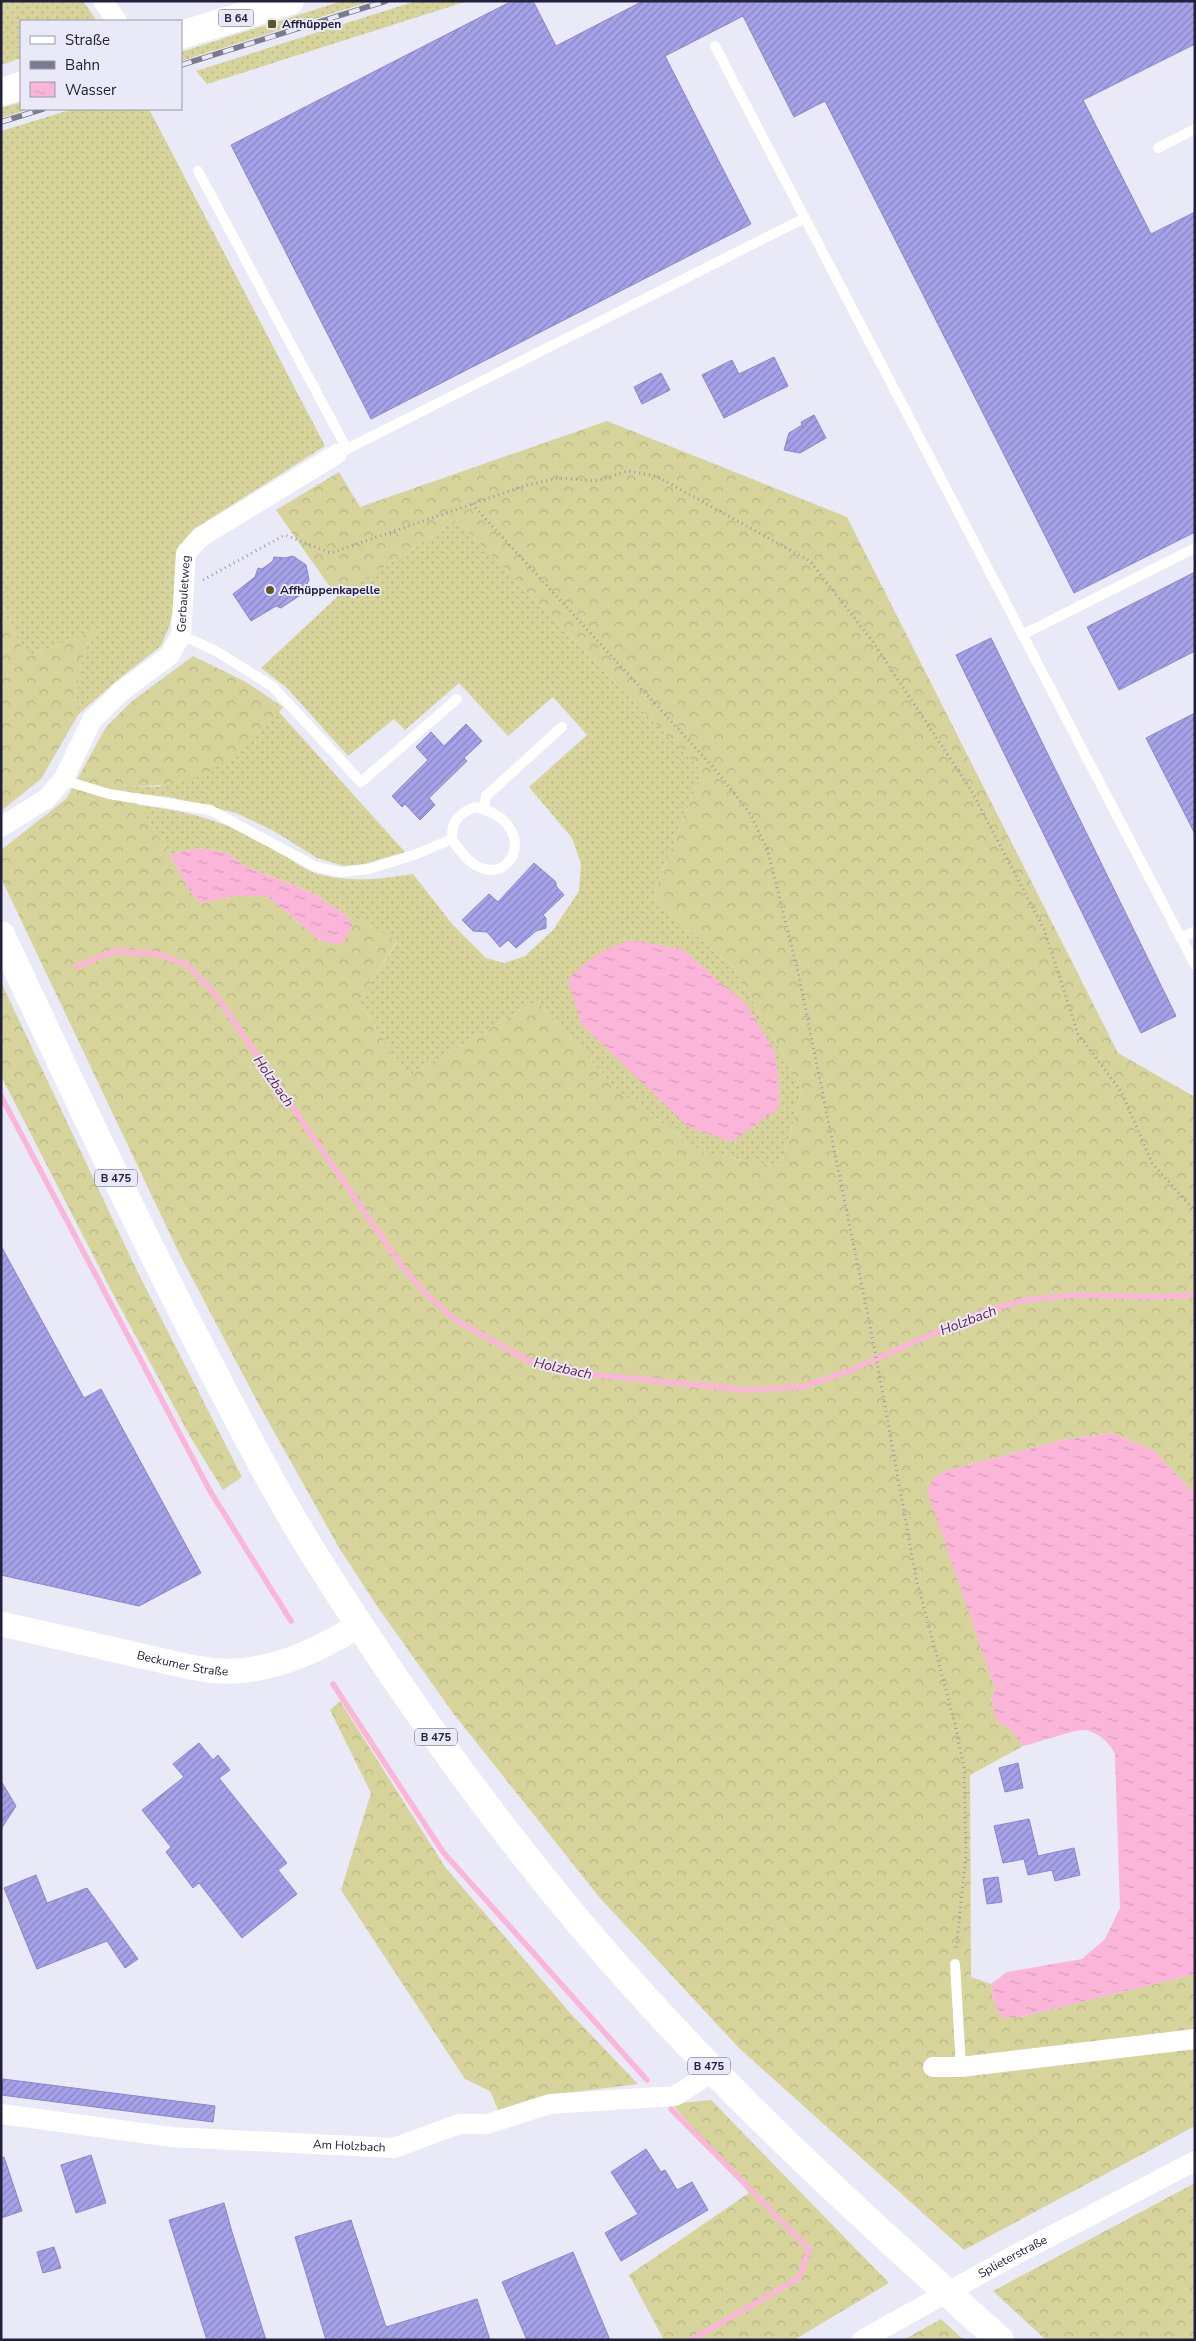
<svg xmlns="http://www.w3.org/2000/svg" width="1196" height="2341" font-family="'Nunito Sans',sans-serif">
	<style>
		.grass { fill: url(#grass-dots) }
		.forest { fill: url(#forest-crowns) }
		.water { fill: url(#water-ripples) }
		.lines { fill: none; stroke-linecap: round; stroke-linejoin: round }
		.stream { stroke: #fab5d9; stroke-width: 5.5 }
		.building { fill: url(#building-hatch); stroke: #8a85ca }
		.path { stroke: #9a99ad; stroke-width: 3; stroke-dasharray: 1 4; stroke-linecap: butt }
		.service { stroke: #fff; stroke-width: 10 }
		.minor { stroke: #fff; stroke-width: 20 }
		.tertiary { stroke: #fff; stroke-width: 25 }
		.primary { stroke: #fff; stroke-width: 28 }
		.rail-casing { stroke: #7b7a8f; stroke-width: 5.5 }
		.rail { stroke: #e9e9f8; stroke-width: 4; stroke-dasharray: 11; stroke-linecap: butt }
		.poi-dot { fill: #5b5825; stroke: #e9e9f8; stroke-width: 2 }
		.labels { text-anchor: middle; stroke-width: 4; stroke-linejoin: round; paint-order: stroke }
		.shield { fill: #e9e9f8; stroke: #5e5c74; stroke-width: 1 }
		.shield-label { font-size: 11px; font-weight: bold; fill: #22203b }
		.poi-label { font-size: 12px; font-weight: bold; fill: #22203b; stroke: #e9e9f8; text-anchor: start }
		.street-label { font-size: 12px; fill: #22203b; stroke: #e9e9f8 }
		.water-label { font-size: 14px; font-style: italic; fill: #671a4b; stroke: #e9e9f8 }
	</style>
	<defs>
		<pattern id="grass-dots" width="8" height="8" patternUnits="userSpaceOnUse" patternTransform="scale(1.25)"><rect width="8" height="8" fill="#d6d49a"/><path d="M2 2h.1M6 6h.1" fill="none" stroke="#b7b686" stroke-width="1.8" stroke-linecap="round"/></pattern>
		<pattern id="forest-crowns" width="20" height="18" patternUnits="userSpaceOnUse" patternTransform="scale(1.25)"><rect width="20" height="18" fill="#d6d49a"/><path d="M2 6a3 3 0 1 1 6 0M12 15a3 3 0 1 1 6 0" fill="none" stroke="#b7b686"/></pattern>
		<pattern id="water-ripples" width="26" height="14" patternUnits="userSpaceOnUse" patternTransform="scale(1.25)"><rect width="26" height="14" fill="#fab5d9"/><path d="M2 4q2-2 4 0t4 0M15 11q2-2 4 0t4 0" fill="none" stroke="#d69bbb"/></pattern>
		<pattern id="building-hatch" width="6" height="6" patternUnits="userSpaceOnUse" patternTransform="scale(1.25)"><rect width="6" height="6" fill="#a6a2e9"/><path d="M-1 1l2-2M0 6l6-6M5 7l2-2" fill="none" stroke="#8784be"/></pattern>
	</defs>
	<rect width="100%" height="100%" fill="#e9e9f8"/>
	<g class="grass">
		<path d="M1 1H83L97 21H21V58L1 65Z"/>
		<path d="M342 1H372L181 61V52Z"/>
		<path d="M416 1H468L207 84 196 71Z"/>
		<path d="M21 102V109H30L1 118V108Z"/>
		<path d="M73 109H149L325 446 194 529 180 545 176 597 169 627 161 646 115 682 78 715 76 695 81 666 88 643 105 626 27 657 1 607V131Z"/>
		<path d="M457 520 702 771 652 898 733 967 802 1089 781 1167 704 1153 619 1092 537 1001 407 1077 359 1001 397 942 368 924 346 915 311 892 247 867 227 853 200 848 170 854 138 805C186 810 226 822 269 845 283 853 303 870 318 874 351 883 380 879 413 874L453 925 486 958 504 963 525 956 553 930 579 891 581 864 572 838 529 787 587 735 553 697 508 736 459 683 405 730 394 719 348 756 287 688 261 668 337 597Z"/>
		<path d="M279 712 405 852 364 864 344 866 317 858 272 830 236 813 170 797 130 793 125 786 159 787 262 726Z"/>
	</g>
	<g class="forest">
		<path d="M607 421 847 517 1118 1053 1195 1097V1494L1153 1450 1112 1433 1063 1440 944 1471 964 1595 995 1689 991 1701 1023 1746 970 1775 971 1977 991 1984 993 1999 1016 2018 1195 1974V2126L964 2250 739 2048 600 1898 453 1713 377 1606 338 1546 258 1403 179 1253 1 878V850L66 799 106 727 131 702 193 656 246 682 283 707 275 718C264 725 256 734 246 744 207 781 178 787 126 786L170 854 188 889 201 902 233 895 267 896 321 941 353 926 346 915 368 924 397 941 359 1001 407 1077 537 1001 619 1092 704 1153 781 1167 802 1089 733 967 652 898 702 771 457 520 337 597 276 510 339 472 360 507Z"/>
		<path d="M1 607 27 657 107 625 88 643 81 666 76 695 78 715 41 779 1 811Z"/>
		<path d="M1 982 138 1273 242 1477 223 1490 191 1438 113 1294 1 1076Z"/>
		<path d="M340 1701 445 1867 571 2014 638 2084 549 2095 499 2112 490 2091 465 2079 341 1890 371 1793 330 1710Z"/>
		<path d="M711 2100 889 2283 794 2340H664L629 2275 749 2193 672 2104Z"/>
		<path d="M1195 2183V2340H1046L993 2291Z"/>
		<path d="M941 2319 964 2340H903Z"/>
	</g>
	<g class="water">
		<path d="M200 848 227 853 247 867 311 892 346 915 353 926 341 945 321 941 267 896H233L201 903 188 889 170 854Z"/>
		<path d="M631 940 682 949 747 1005 775 1052 780 1090 778 1109 732 1142 688 1127 581 1024 568 980C588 958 602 949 631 940Z"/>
		<path d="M1112 1433 1153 1450 1195 1494V1974L1016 2018 1001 2017 993 1999 991 1984 1007 1972 1082 1959 1105 1939 1120 1908 1115 1754C1110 1743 1097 1731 1084 1730 1073 1730 1036 1743 1023 1746L1009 1728 997 1722 991 1701 995 1689 927 1491 933 1479 944 1471 1063 1440Z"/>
	</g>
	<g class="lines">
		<g class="stream">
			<path d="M77 966 116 951 157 954 188 965 215 994 401 1265 426 1294 457 1321 529 1361 597 1375 747 1390 802 1387 849 1371 982 1312 1026 1300 1077 1295 1156 1297 1195 1295"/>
			<path d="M1 1096 210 1491 291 1621"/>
			<path d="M333 1684 443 1852 647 2080"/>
			<path d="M671 2109 809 2249 799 2278 691 2340"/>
		</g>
	</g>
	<g class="building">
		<path d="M512 1H533L556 46 643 1H1195V44L1083 100 1151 234 1195 212V532L1074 593 825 101 794 117 743 16 665 56 751 224 371 419 231 145Z"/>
		<path d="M774 357 788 386 724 418 702 375 732 360 739 374Z"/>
		<path d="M661 373 670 390 642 404 634 387Z"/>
		<path d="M814 415 826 438 800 453 784 450 789 433 802 425 801 422Z"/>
		<path d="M293 556 306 565 309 580 302 594 281 608 276 606 251 621 233 594 255 577 258 568 262 569 273 561 274 557 285 558Z"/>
		<path d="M1195 572V651L1119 690 1087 627Z"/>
		<path d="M991 638 1176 1016 1141 1033 956 655Z"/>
		<path d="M1195 713V834L1146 738Z"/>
		<path d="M466 724 482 741 464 758 467 761 429 798 435 805 420 820 405 804 402 807 392 796 428 760 416 747 431 732 444 746Z"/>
		<path d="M534 863 556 882V886L564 895 543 915 546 918V928L536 931 516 948 508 940 500 947 487 932 473 931 462 920 489 894 498 902Z"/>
		<path d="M1 1246 84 1398 101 1389 201 1573 139 1606 1 1575Z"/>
		<path d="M199 1743 213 1760 218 1755 230 1770 219 1778 287 1863 278 1870 297 1894 242 1938 199 1883 193 1888 166 1852 171 1847 142 1810 184 1777 173 1764Z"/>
		<path d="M1018 1763 1023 1788 1005 1792 999 1768Z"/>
		<path d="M1 1781 16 1806 1 1829Z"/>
		<path d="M1029 1819 1038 1856 1074 1848 1080 1875 1055 1881 1052 1870 1028 1875 1024 1859 1003 1863 994 1826Z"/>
		<path d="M36 1875 47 1903 87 1888 138 1959 125 1968 107 1941 37 1969 4 1888Z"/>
		<path d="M998 1877 1002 1902 987 1904 983 1879Z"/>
		<path d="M3 2079 215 2106 213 2122 1 2095Z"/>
		<path d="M646 2149 661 2172 665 2170 677 2190 692 2182 708 2210 621 2261 605 2233 638 2214 611 2172Z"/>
		<path d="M91 2155 106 2203 76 2213 61 2165Z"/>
		<path d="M4 2157 22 2211 1 2218V2158Z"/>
		<path d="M224 2203 232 2232 266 2340H207L169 2220Z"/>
		<path d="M351 2220 386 2327 477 2299 490 2340H326L295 2237Z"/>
		<path d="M54 2247 61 2268 43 2273 37 2252Z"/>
		<path d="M573 2252 610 2340H527L502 2282Z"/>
	</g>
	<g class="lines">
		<g class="path">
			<path d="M472 504 714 768 749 812 767 848 798 972 875 1351 916 1578 955 1724 964 1768 966 1854 956 1951"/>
			<path d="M203 580 285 535 331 553 527 485 560 478 595 481 629 471 656 476 810 561 873 642 971 790 1044 929 1078 1034 1121 1091 1152 1163 1195 1211"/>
		</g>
		<g class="service">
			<path d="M715 46 1195 965"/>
			<path d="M1158 148 1195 129"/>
			<path d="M198 171 347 449"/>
			<path d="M337 454 805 218"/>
			<path d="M181 635 216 651 272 686 361 782 457 699"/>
			<path d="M1022 635 1195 548"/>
			<path d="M63 780 109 794 210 810 316 867 341 872 369 869 414 855 452 839"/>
			<path d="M475 807C554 825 499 917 452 839 451 822 459 813 475 807Z"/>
			<path d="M484 809 486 796 562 727"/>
			<path d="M1181 938 1195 931"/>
			<path d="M955 1964 961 2067"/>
		</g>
		<g class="minor">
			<path d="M103 1 117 21"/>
			<path id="s1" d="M1 827 46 799 63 780 92 720 123 690 169 656 181 635 186 553 201 537 337 454"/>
			<path d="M933 2067H961L1195 2039"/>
			<path id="s2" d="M1 2114 172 2137 394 2148 459 2124H487L550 2104 675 2096 714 2071"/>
			<path id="s3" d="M862 2340 1011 2257 1195 2161"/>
		</g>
		<path class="tertiary" id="s4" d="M1 1624C50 1635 98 1646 146 1657 175 1663 206 1673 236 1671 282 1668 321 1648 360 1625"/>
		<g class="primary">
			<path d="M181 35 290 1"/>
			<path d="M1 92 21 86"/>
			<path d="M1 935C67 1075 132 1215 203 1352 241 1425 278 1498 322 1567 418 1719 525 1867 647 2000 757 2121 878 2231 1000 2340"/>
		</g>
		<g class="rail-casing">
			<g id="rail">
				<path d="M181 65 386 1"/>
				<path d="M1 122 43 109"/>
			</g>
		</g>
		<use href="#rail" class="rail"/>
	</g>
	<g class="poi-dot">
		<rect x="267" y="19" width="10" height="10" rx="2.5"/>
		<circle cx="270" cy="590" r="5"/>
	</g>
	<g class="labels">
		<g class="shield">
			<rect x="218.5" y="9.5" width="35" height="17" rx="4"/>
			<rect x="95" y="1169.5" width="42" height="17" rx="4"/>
			<rect x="415" y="1728.5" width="42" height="17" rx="4"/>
			<rect x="688" y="2057.5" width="42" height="17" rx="4"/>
		</g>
		<g class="shield-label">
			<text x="236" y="22">B 64</text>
			<text x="116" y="1182">B 475</text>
			<text x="436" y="1741">B 475</text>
			<text x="709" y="2070">B 475</text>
		</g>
		<g class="poi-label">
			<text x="282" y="28">Affhüppen</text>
			<text x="280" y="594">Affhüppenkapelle</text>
		</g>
		<g class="street-label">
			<text dy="4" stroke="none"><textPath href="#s1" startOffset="311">Gerbauletweg</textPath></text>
			<text dy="4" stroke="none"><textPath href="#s4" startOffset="186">Beckumer Straße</textPath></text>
			<text dy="4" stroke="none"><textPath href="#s2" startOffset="350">Am Holzbach</textPath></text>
			<text dy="4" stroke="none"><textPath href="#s3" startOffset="172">Splieterstraße</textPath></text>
		</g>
		<g class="water-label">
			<text transform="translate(274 1081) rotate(55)" y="5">Holzbach</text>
			<text transform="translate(968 1320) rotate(-21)" y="5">Holzbach</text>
			<text transform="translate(563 1368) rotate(12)" y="5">Holzbach</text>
		</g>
	</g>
	<rect width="1196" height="2341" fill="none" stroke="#22203b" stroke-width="5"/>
	<rect x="20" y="20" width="162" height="90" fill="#e9e9f8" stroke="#9999ac"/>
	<rect x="30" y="36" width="25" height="8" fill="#ffffff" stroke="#9999ac"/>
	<text x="65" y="45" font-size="15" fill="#22203b">Straße</text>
	<rect x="30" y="61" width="25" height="8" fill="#7b7a8f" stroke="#9999ac"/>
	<text x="65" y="70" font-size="15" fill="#22203b">Bahn</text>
	<rect x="30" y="82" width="25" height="15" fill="url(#water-ripples)" stroke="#9999ac"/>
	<text x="65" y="95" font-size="15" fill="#22203b">Wasser</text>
</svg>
